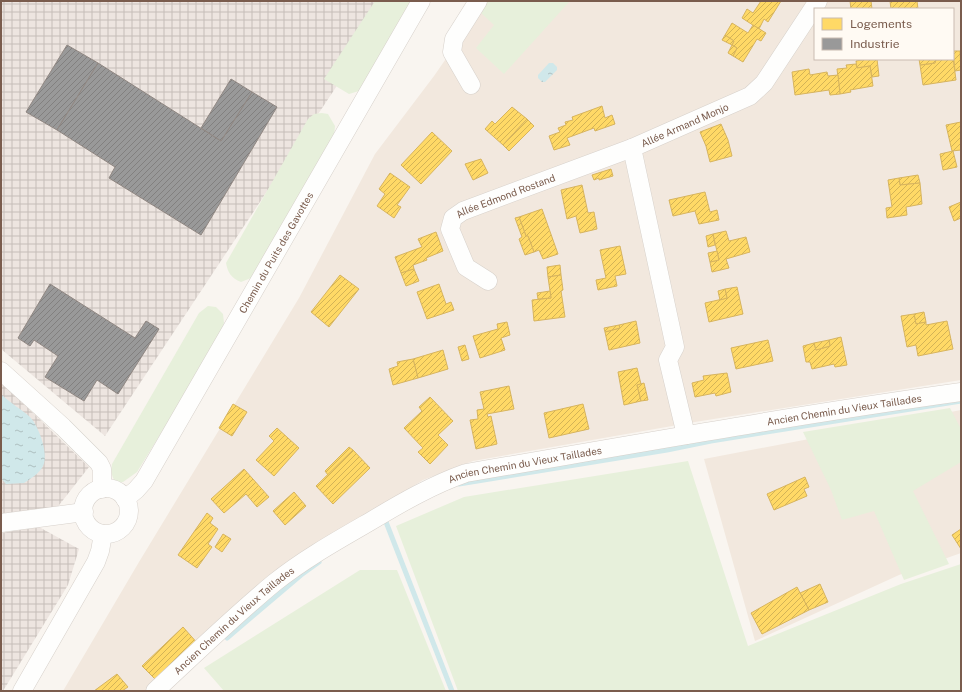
<svg xmlns="http://www.w3.org/2000/svg" width="962" height="692" font-family="'Public Sans',sans-serif">
	<style>
		.residential { fill: #f2e8de; fill-rule: evenodd }
		.industrial { fill: url(#industrial-grid) }
		.grass { fill: #e7f0db }
		.water { fill: url(#water-ripples) }
		.homes { fill: url(#homes-hatch); stroke: #d7b45e }
		.industry { fill: url(#industry-hatch); stroke: #908782 }
		.lines { fill: none; stroke-linecap: round; stroke-linejoin: round }
		.stream { stroke: #d0e8ea; stroke-width: 5 }
		.street-casing { stroke: #d7d1cb; stroke-width: 19 }
		.street { stroke: #fefefd; stroke-width: 18 }
		.labels { text-anchor: middle; stroke-width: 4; stroke-linejoin: round; paint-order: stroke }
		.street-label { font-size: 10px; fill: #7a5c4d; stroke: #fffaf3 }
	</style>
	<defs>
		<pattern id="industrial-grid" width="8" height="8" patternUnits="userSpaceOnUse"><rect width="8" height="8" fill="#ede5e0"/><path d="M0 4h8M4 0v8" fill="none" stroke="#c5bdb8"/></pattern>
		<pattern id="water-ripples" width="26" height="14" patternUnits="userSpaceOnUse"><rect width="26" height="14" fill="#d0e8ea"/><path d="M2 4q2-2 4 0t4 0M15 11q2-2 4 0t4 0" fill="none" stroke="#aebfc0"/></pattern>
		<pattern id="homes-hatch" width="6" height="6" patternUnits="userSpaceOnUse"><rect width="6" height="6" fill="#ffd966"/><path d="M-1 1l2-2M0 6l6-6M5 7l2-2" fill="none" stroke="#d3b356"/></pattern>
		<pattern id="industry-hatch" width="6" height="6" patternUnits="userSpaceOnUse"><rect width="6" height="6" fill="#999"/><path d="M-1 1l2-2M0 6l6-6M5 7l2-2" fill="none" stroke="#82807f"/></pattern>
	</defs>
	<rect width="100%" height="100%" fill="#f9f5f0"/>
	<g class="residential">
		<path d="M483 1H961V380L695 422 473 461 423 480 309 552 147 691H63L139 562 299 298 375 154 434 76 461 37ZM815 9H953V59H815Z"/>
		<path d="M961 410V553L899 575 755 641 704 459Z"/>
	</g>
	<g class="industrial">
		<path d="M1 1H393L105 436 1 349Z"/>
		<path d="M1 382 89 467 56 509 1 515Z"/>
		<path d="M39 527 79 549 68 585 3 691H1V533Z"/>
	</g>
	<g class="grass">
		<path d="M375 1H412L366 81 359 91 349 94 324 79Z"/>
		<path d="M487 1H570L504 74 476 48 494 25 480 12Z"/>
		<path d="M322 113 328 114 335 126 334 137 251 278 241 282C231 278 228 273 226 263L308 119 314 114Z"/>
		<path d="M208 306 216 307 223 314 224 323 219 339 137 472 123 482 117 483C111 477 111 472 112 464L199 313Z"/>
		<path d="M950 408 961 429V462L913 491 949 564 904 580 874 511 842 520 831 490 803 432Z"/>
		<path d="M688 461 748 646 901 584 961 564V691H458L396 526 464 497Z"/>
		<path d="M360 570H397L446 691H224L204 668Z"/>
	</g>
	<g class="water">
		<path d="M549 63H553L557 67V70L545 82H542L538 78V75Z"/>
		<path d="M1 394C10 403 21 409 30 417 39 426 49 455 43 466 40 473 30 479 24 483L6 484 1 478Z"/>
	</g>
	<g class="homes">
		<path d="M761 1H781L768 22 764 19 759 29 742 18 747 9 753 13Z"/>
		<path d="M850 1H871L872 9H851Z"/>
		<path d="M890 1H917L918 9H891Z"/>
		<path d="M732 23 748 33 753 25 766 33 761 41 757 39 743 62 733 56 737 48 732 45 734 41 725 35Z"/>
		<path d="M725 35 734 41 732 45 722 40Z"/>
		<path d="M732 45 737 48 733 56 728 53Z"/>
		<path d="M953 51H960L961 70 955 71Z"/>
		<path d="M953 58 956 80 923 85 920 65 935 63V60L953 59Z"/>
		<path d="M867 59H877L879 76 872 77 870 66 857 68 856 61Z"/>
		<path d="M919 59H936V60L935 63 920 65Z"/>
		<path d="M856 64 857 68 870 66 873 86 850 90 851 92 840 94 837 69 847 68 846 65Z"/>
		<path d="M809 69 810 75 827 72 828 76 838 75 840 94 830 95 829 90 795 95 792 72Z"/>
		<path d="M602 106 605 118 612 115 615 124 595 131 594 128 567 138 570 145 554 150 549 136 560 132 558 128 566 125 565 122 573 120 572 117Z"/>
		<path d="M512 107 527 119 503 145 485 129 492 121 495 124Z"/>
		<path d="M527 119 534 126 509 151 503 145Z"/>
		<path d="M961 122V150L952 151 946 125Z"/>
		<path d="M721 124 728 140 732 156 710 162 706 146 700 132Z"/>
		<path d="M432 132 452 151 421 184 401 165Z"/>
		<path d="M953 151 957 167 943 170 940 154Z"/>
		<path d="M481 159 488 173 473 180 465 164Z"/>
		<path d="M611 169 613 176 599 180V178L594 180 592 175Z"/>
		<path d="M390 173 410 187 397 205 401 207 394 218 377 206 385 194 379 189Z"/>
		<path d="M918 175 920 183 900 185 899 178Z"/>
		<path d="M899 178 900 185 920 183 922 204 906 207 907 215 887 218 886 208 892 207 888 180Z"/>
		<path d="M582 185 588 213 594 212 597 229 580 233 576 216 567 219 561 190Z"/>
		<path d="M705 192 710 212 717 210 719 220 699 224 695 211 673 216 669 200Z"/>
		<path d="M961 202V218L954 221 949 207Z"/>
		<path d="M542 209 558 254 543 259 539 250 534 252 528 236H526L519 217Z"/>
		<path d="M519 217 526 236H528L534 252 525 255 519 239 522 237 515 218Z"/>
		<path d="M726 231 729 241 746 237 750 252 726 259 729 268 712 272 710 262 719 260 713 234Z"/>
		<path d="M436 232 443 251 426 258 427 260 413 265 414 269 401 273 395 257 422 247 418 239Z"/>
		<path d="M713 234 715 245 708 247 706 236Z"/>
		<path d="M620 246 626 274 615 276 617 286 598 290 596 280 606 278 600 250Z"/>
		<path d="M717 251 719 260 710 262 708 253Z"/>
		<path d="M560 265 561 275 548 277 547 267Z"/>
		<path d="M414 269 419 281 406 286 401 273Z"/>
		<path d="M340 275 359 289 329 327 311 312Z"/>
		<path d="M561 275 563 290 561 291 565 317 534 321 532 300 551 298 548 277Z"/>
		<path d="M439 284 446 304 451 302 454 310 427 319 417 292Z"/>
		<path d="M737 287 743 314 709 322 705 303 727 298 725 289Z"/>
		<path d="M725 289 727 298 720 300 718 291Z"/>
		<path d="M550 291 551 298 538 299 537 293Z"/>
		<path d="M924 312 926 322 916 324 914 314Z"/>
		<path d="M914 314 916 324 926 322V325L947 321 953 349 918 356 916 345 907 347 901 316Z"/>
		<path d="M636 321 640 343 609 350 605 332 620 328 619 325Z"/>
		<path d="M507 322 510 335 501 338 505 350 480 358 473 336 498 329 497 324Z"/>
		<path d="M619 325 620 328 605 332 604 328Z"/>
		<path d="M841 337 847 365 835 367 834 364 812 369 810 362H806L803 346 814 343 816 350 830 346 829 340Z"/>
		<path d="M768 340 773 361 736 369 731 348Z"/>
		<path d="M829 340 830 346 816 350 814 343Z"/>
		<path d="M465 345 469 359 462 361 458 347Z"/>
		<path d="M443 350 448 369 418 378 413 359Z"/>
		<path d="M413 359 418 378 393 385 389 369 398 366 397 362Z"/>
		<path d="M637 368 641 384 637 385 641 401 624 405 618 372Z"/>
		<path d="M727 373 731 392 716 396 715 393 695 397 692 383 704 380 703 376Z"/>
		<path d="M644 383 648 400 641 401 637 385Z"/>
		<path d="M509 386 514 409 487 414 488 417 491 416 497 444 476 449 470 420 478 419 477 410 484 409 480 392Z"/>
		<path d="M430 397 453 421 438 435 448 445 430 464 418 452 423 448 404 428 422 411 419 407Z"/>
		<path d="M233 404 247 412 232 436 219 428Z"/>
		<path d="M583 404 589 429 549 438 544 413Z"/>
		<path d="M277 428 299 448 274 476 256 460 274 441 269 436Z"/>
		<path d="M349 447 353 450 328 475 325 471Z"/>
		<path d="M353 450 370 468 333 504 316 486Z"/>
		<path d="M244 469 269 497 257 507 246 494 224 513 211 499Z"/>
		<path d="M805 477 809 487 804 489 807 496 774 510 767 494Z"/>
		<path d="M294 492 306 506 285 525 273 511Z"/>
		<path d="M207 513 213 518 210 523 218 529 208 544 212 547 197 568 178 555Z"/>
		<path d="M961 529V549L952 535Z"/>
		<path d="M223 534 231 539 222 552 215 547Z"/>
		<path d="M820 584 828 602 809 610 800 593Z"/>
		<path d="M797 587 809 610 762 634 751 613Z"/>
		<path d="M183 627 199 645 156 680 142 666Z"/>
		<path d="M117 674 128 687 122 691H94Z"/>
	</g>
	<g class="industry">
		<path d="M67 45 98 63 57 130 26 112Z"/>
		<path d="M98 63 221 141 252 92 277 107 201 235 109 178 115 167 57 130Z"/>
		<path d="M231 79 252 92 221 141 201 128Z"/>
		<path d="M50 284 135 338 146 321 159 329 118 394 97 380 84 401 45 377 58 356 34 340 30 346 18 338Z"/>
	</g>
	<g class="lines">
		<g class="stream">
			<path d="M459 484 667 450 711 441 961 401"/>
			<path d="M386 522 452 691"/>
			<path d="M227 638 301 575 319 562"/>
		</g>
		<g class="street-casing">
			<g id="street">
				<path d="M471 85 452 52 454 39 478 1"/>
				<path id="s1" d="M488 281 466 267 450 229 453 218 463 211 632 148"/>
				<path d="M1 371 63 427 99 463 102 469V489"/>
				<path id="s2" d="M686 435 668 360 675 347 632 148 750 96 764 83 818 1"/>
				<circle cx="106" cy="511" r="23"/>
				<path id="s3" d="M125 499 136 490 144 481 421 1"/>
				<path d="M1 523 84 512"/>
				<path d="M22 691 96 562 100 551 103 534"/>
				<path id="s4" d="M155 691C194 655 233 617 274 583 304 559 338 540 371 521 401 503 432 485 466 473 630 445 795 415 961 392"/>
			</g>
		</g>
		<use href="#street" class="street"/>
	</g>
	<g class="labels">
		<g class="street-label">
			<text dy="4" stroke="none"><textPath href="#s2" startOffset="353">Allée Armand Monjo</textPath></text>
			<text dy="4" stroke="none"><textPath href="#s1" startOffset="136">Allée Edmond Rostand</textPath></text>
			<text dy="4" stroke="none"><textPath href="#s3" startOffset="290">Chemin du Puits des Gavottes</textPath></text>
			<text dy="4" stroke="none"><textPath href="#s4" startOffset="766">Ancien Chemin du Vieux Taillades</textPath></text>
			<text dy="4" stroke="none"><textPath href="#s4" startOffset="442">Ancien Chemin du Vieux Taillades</textPath></text>
			<text dy="4" stroke="none"><textPath href="#s4" startOffset="106">Ancien Chemin du Vieux Taillades</textPath></text>
		</g>
	</g>
	<rect width="962" height="692" fill="none" stroke="#7a5c4d" stroke-width="4"/>
	<rect x="814" y="8" width="140" height="52" fill="#fffaf3" stroke="#cabbb1"/>
	<rect x="822" y="18" width="20" height="12" fill="#ffd966" stroke="#cabbb1"/>
	<text x="850" y="28" font-size="12" fill="#7a5c4d">Logements</text>
	<rect x="822" y="38" width="20" height="12" fill="#999999" stroke="#cabbb1"/>
	<text x="850" y="48" font-size="12" fill="#7a5c4d">Industrie</text>
</svg>
